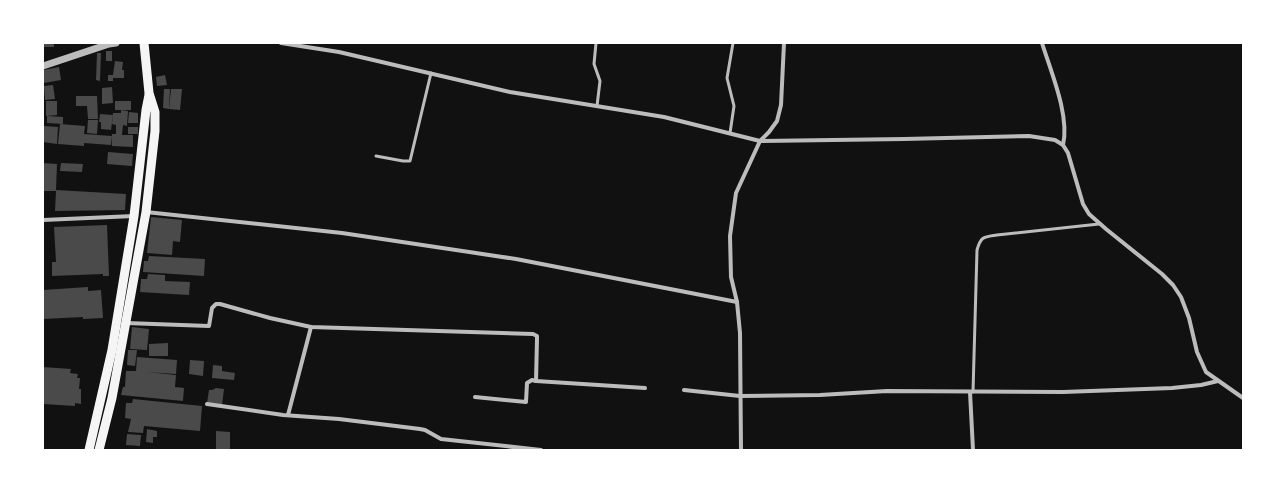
<svg xmlns="http://www.w3.org/2000/svg" width="1286" height="493" font-family="'Archivo Narrow',sans-serif">
	<style>
		.building { fill: #4a4a4a }
		.lines { fill: none; stroke-linecap: round; stroke-linejoin: round }
		.service { stroke: #bcbcbc; stroke-width: 3 }
		.minor { stroke: #bcbcbc; stroke-width: 4 }
		.tertiary { stroke: #bcbcbc; stroke-width: 7 }
		.primary { stroke: #f5f5f5; stroke-width: 9 }
	</style>
	<rect width="100%" height="100%" fill="#111"/>
	<g class="building">
		<rect x="43" y="43" width="11" height="4"/>
		<rect x="106" y="51" width="6" height="10"/>
		<path d="M97 53H101L100 81 96 80Z"/>
		<path d="M115 61 123 62 122 70H124V78H113V81H108V75H113Z"/>
		<path d="M59 67 61 80 44 83 43 70Z"/>
		<path d="M165 75 167 85 157 86 156 77Z"/>
		<path d="M53 85 55 99 45 100 44 86Z"/>
		<path d="M112 87 113 103 102 104V88Z"/>
		<path d="M164 89H170L169 109 163 108Z"/>
		<path d="M171 89H182L180 110 169 109Z"/>
		<path d="M76 96H97L98 119H88L87 106H76Z"/>
		<path d="M46 101H57V115L46 116Z"/>
		<rect x="115" y="101" width="16" height="9"/>
		<path d="M121 110 128 111 127 126 123 125 122 135H133V147L112 146V134H116V125L112 124 113 113H121Z"/>
		<path d="M129 112 138 113V123H128Z"/>
		<path d="M100 114 113 115 111 130 101 129V122H99Z"/>
		<path d="M47 116 63 117V124L47 123Z"/>
		<path d="M88 120H98L97 134 87 133Z"/>
		<path d="M60 124 85 126 84 134 112 136 111 145 84 143V146L58 144Z"/>
		<path d="M44 126 58 127 57 144 43 142Z"/>
		<rect x="128" y="127" width="10" height="7"/>
		<path d="M108 152 133 154 132 166 107 164Z"/>
		<path d="M43 163 57 164 56 190 126 194 125 210 55 211 56 191H43Z"/>
		<path d="M61 163 83 164 82 172 60 171Z"/>
		<path d="M151 217 182 220 180 242 173 241 172 255 147 253Z"/>
		<path d="M107 225 109 276H103V274L52 276V262H56L54 227Z"/>
		<path d="M149 256 205 259 204 276 143 272 144 261H148Z"/>
		<path d="M148 274 165 275V281L190 282 189 295 140 292 141 279H147Z"/>
		<path d="M88 287V291L101 290 103 318 83 319V317L43 319V290Z"/>
		<path d="M132 327 149 329 147 350 130 349Z"/>
		<path d="M168 343V356H149V344Z"/>
		<path d="M128 350H137L135 366 127 365Z"/>
		<path d="M137 357 177 360 176 374 147 372 176 375 175 387 184 388 183 401 121 395 123 387H125L126 371H136Z"/>
		<path d="M190 360 204 361 203 376 189 374Z"/>
		<path d="M213 365 222 366V371L235 373 234 380 212 378Z"/>
		<path d="M43 367 71 369 70 373 78 374 77 378H80L79 389H81V404L75 403V406L43 404Z"/>
		<path d="M216 388 224 389 222 405 207 403 209 390H212Z"/>
		<path d="M133 399 202 406 200 431 144 426 143 433 128 432 131 419 125 418 126 403H132Z"/>
		<path d="M147 429 157 431V437H153V443L146 442Z"/>
		<path d="M216 431 230 432V449L216 450Z"/>
		<path d="M127 434 141 435 140 446 126 445Z"/>
	</g>
	<g class="lines">
		<g class="service">
			<path d="M596 43 594 64 600 81 597 106"/>
			<path d="M730 133 734 106 727 78 733 43"/>
			<path d="M376 156 403 161H410L431 73"/>
			<path d="M973 392 977 250C981 236 984 237 997 235L1099 224"/>
		</g>
		<g class="minor">
			<path d="M281 43 339 52 510 92 664 117 760 141 904 139 1029 136 1055 140 1063 145 1068 153 1083 204 1089 214 1106 229 1162 274 1173 285 1181 297 1189 318 1197 352 1206 372 1243 398"/>
			<path d="M1042 43C1051 72 1070 116 1063 145"/>
			<path d="M146 212 342 233 516 259 737 302"/>
			<path d="M43 220 134 216"/>
			<path d="M126 323 209 326 212 308 216 304H220L270 318 311 327 533 334 537 336V339L536 381 645 388"/>
			<path d="M684 390 740 396 820 395 887 391 1063 392 1172 388 1201 385 1218 381"/>
			<path d="M970 392 973 450"/>
			<path d="M475 397 526 402 527 383 532 380 536 381"/>
			<path d="M207 404 283 415 339 419 420 429 425 430 441 439 541 450"/>
			<path d="M288 415 311 327"/>
			<path d="M741 450 740 333 737 302 731 277 730 236 736 193 760 141 769 132 777 121 781 105 784 43"/>
		</g>
		<path class="tertiary" d="M43 66 109 44 116 43"/>
		<g class="primary">
			<path d="M89 450 112 350 134 216 146 110 149 95"/>
			<path d="M99 450 112 398 146 212 155 131V112L149 93 144 43"/>
		</g>
	</g>
	<rect width="1286" height="493" fill="none" stroke="#ffffff" stroke-width="88"/>
</svg>
